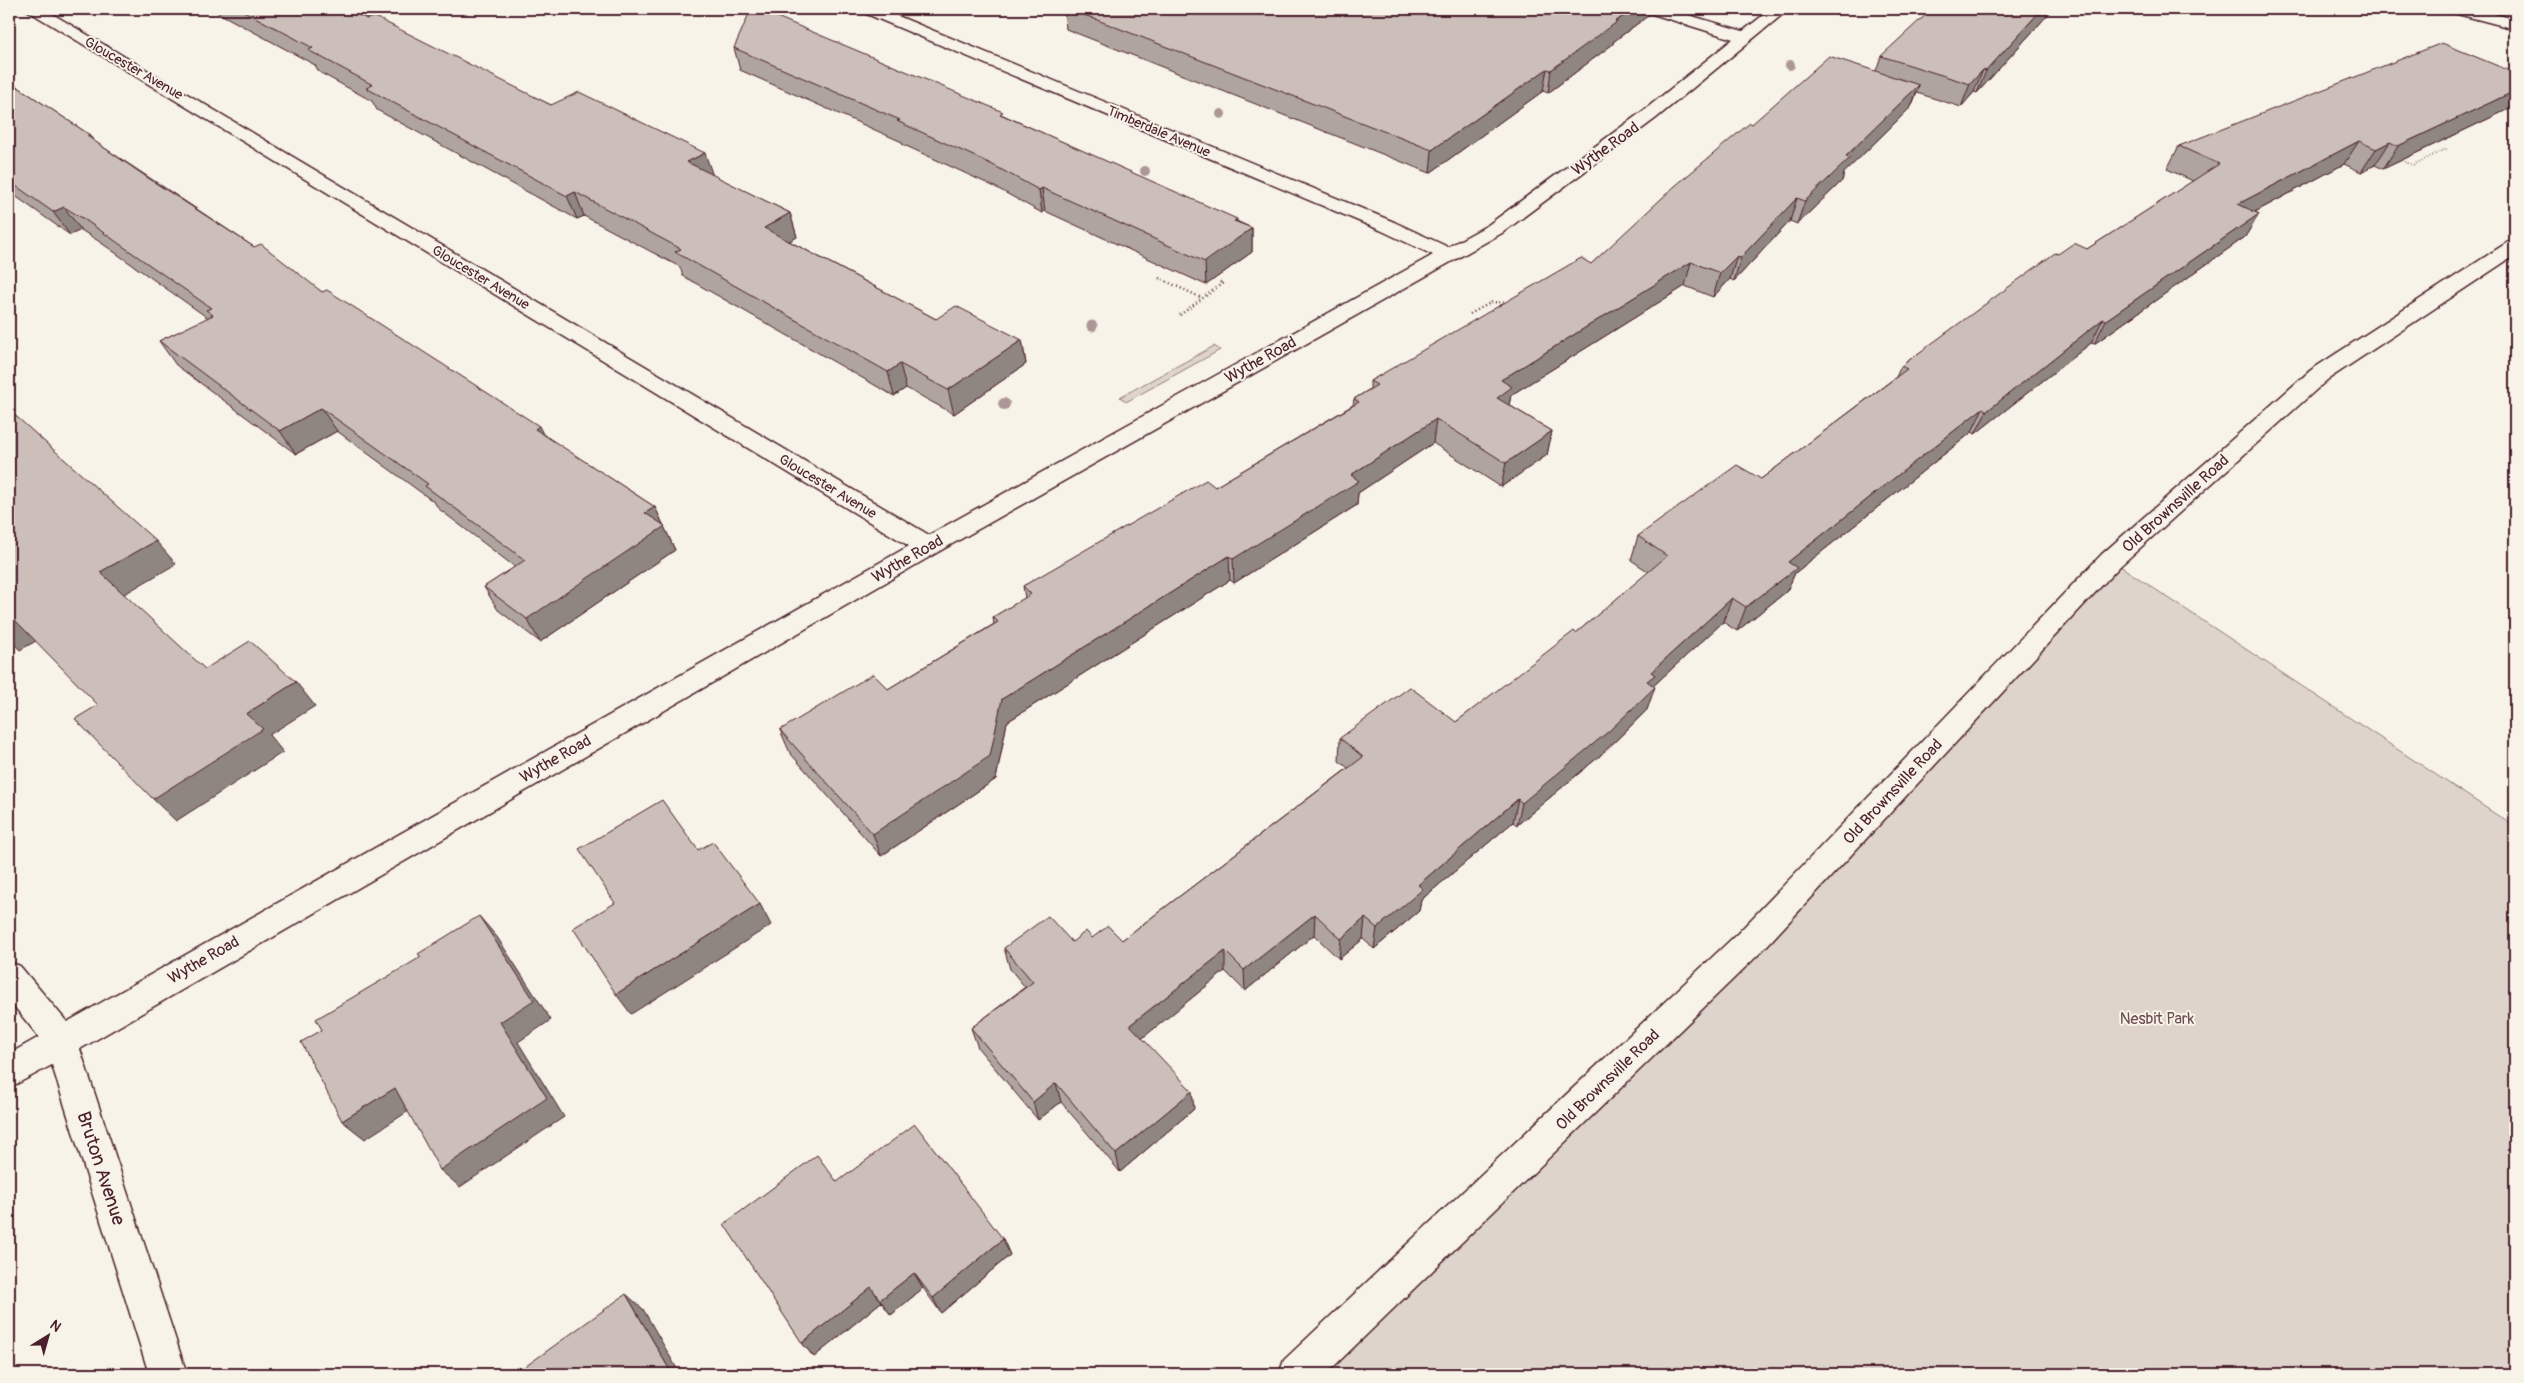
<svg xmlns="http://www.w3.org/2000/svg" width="2524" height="1383" font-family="Pangolin,sans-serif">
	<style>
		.green { fill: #ded4cc; stroke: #947a7c }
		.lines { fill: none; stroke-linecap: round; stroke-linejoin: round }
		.street-casing { stroke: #4a1f2b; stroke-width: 3 }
		.secondary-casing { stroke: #4a1f2b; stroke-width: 3 }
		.path-far1 { stroke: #4a1f2b; stroke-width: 2; stroke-dasharray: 0.5 2.5; stroke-linecap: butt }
		.path { stroke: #4a1f2b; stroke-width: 2.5; stroke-dasharray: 1 3; stroke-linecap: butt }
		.street { fill: #f7f3e8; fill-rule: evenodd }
		.secondary { fill: #f7f3e8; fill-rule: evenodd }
		.tree { fill: #ac9796 }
		.wall { fill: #afa49f; stroke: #4a1f2b }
		.shaded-wall { fill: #8f8682; stroke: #4a1f2b }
		.building { fill: #ccbfb9; stroke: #4a1f2b }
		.labels { text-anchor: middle; stroke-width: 4; stroke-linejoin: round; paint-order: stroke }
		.far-street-label { font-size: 14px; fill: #4a1f2b; stroke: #f7f3e8 }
		.street-label { font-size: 16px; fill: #4a1f2b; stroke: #f7f3e8 }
		.park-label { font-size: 16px; fill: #6f4c53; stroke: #f7f3e8 }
		.near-street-label { font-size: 19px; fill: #4a1f2b; stroke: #f7f3e8 }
	</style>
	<rect width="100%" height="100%" fill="#f7f3e8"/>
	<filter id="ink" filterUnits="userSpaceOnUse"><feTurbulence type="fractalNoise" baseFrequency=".02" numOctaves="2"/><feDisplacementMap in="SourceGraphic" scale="10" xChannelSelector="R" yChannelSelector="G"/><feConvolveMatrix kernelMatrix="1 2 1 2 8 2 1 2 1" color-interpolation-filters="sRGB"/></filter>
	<g filter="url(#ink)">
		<g class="green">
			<path d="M1214 346 1220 350 1126 402 1120 397Z"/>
			<path d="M2111 560 2515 827V1374H1294Z"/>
		</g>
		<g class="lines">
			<g class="street-casing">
				<path id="street" d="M25 9H44L929 535 1433 255 1380 230 862 12 860 9H881L1394 222 1448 247 1488 225 1643 111 1733 39 1646 12 1644 9H1668L1743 31 1771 9H1789L1655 119 1502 233 938 552 80 1049 187 1374H149L52 1065 9 1088V1054L39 1037 9 1000V962L20 966 67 1022 909 546Z"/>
			</g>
			<g class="secondary-casing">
				<g id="secondary">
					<path d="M2448 9H2474L2515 19V29L2450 12Z"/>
					<path d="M2515 240V255L2327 380 2120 566 1760 953 1326 1374H1279L1284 1360 1738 933 2102 554 2311 370 2508 242Z"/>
				</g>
			</g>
			<path class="path-far1" d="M2405 162 2413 165 2448 148"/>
			<g class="path">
				<path d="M1159 278 1202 298"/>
				<path d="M1470 314 1492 302 1510 303"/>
				<path d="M1180 315 1223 283 1217 281"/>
			</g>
			<use href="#street" class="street"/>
			<use href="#secondary" class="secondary"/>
		</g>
		<g class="tree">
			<circle cx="1790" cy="65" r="5"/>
			<circle cx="1221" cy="114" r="5"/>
			<circle cx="1145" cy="171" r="5"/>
			<circle cx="1092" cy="326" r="5.5"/>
			<circle cx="1004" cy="404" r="6"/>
		</g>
		<g class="wall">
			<path d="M211 9H347L551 105 712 175 790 213 797 237 789 241 936 319 1022 340 1026 364 954 414 906 388 894 396 683 276 680 267 584 216 577 219 377 110 372 101 319 72 315 65Z"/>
			<path d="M1064 9H1650L1649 15 1613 42V44L1548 93 1543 91 1430 173 1066 29Z"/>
			<path d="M2053 9 1977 93 1974 92 1961 107 1917 93 1911 107 1844 173 1842 181 1797 224 1790 221 1734 281 1730 279 1713 297 1685 286 1511 395 1509 405 1552 431 1547 455 1501 487 1433 443 1358 493 1357 505 1234 583 1230 580 1007 722 996 779 881 856 790 753 780 730 888 689 994 624 993 617 1025 598 1023 586 1215 487 1353 405 1354 399 1370 389V381L1591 264 1752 124 1876 71 1881 56Z"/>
			<path d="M734 48 1003 115 1252 228V252L1206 285 1045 211 1042 213 995 187 902 144V142L740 70Z"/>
			<path d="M2515 73V106L2383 169 2375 165 2361 172 2344 164 2255 212 2259 214 2245 237 2094 344 2091 343 1975 434 1972 432 1795 573 1787 591 1737 631 1723 622 1653 686 1647 710 1602 754 1517 825 1513 822 1421 900 1419 911 1374 949 1363 939 1339 959 1314 935 1245 991 1225 971 1142 1038 1194 1109 1120 1172 1061 1102 1038 1120 978 1048 971 1028 1025 987 1010 969 1004 948 1072 942 1092 938 1122 940 1348 768 1339 761 1340 738 1456 722 1576 633 1649 572 1631 560 1638 536 1761 479 1896 377 1901 366 2058 254 2087 249 2193 181 2167 169 2179 146Z"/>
			<path d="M9 81 90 135 94 141 322 292 655 507 675 550 540 642 498 610 484 587 515 567 439 509 434 502 337 431 296 454 176 365 159 341 208 318 100 242 81 230 70 235 11 193 9 194Z"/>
			<path d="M837 1182 1003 1239 1010 1255 941 1313 923 1288 891 1315 881 1302 814 1357 802 1343Z"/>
		</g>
		<g class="shaded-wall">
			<path d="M1633 9H1650L1649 15 1613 42V44L1548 93 1551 70Z"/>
			<path d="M2042 9H2053L1977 93 1986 71Z"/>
			<path d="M1547 69 1543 91 1430 173 1432 150Z"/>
			<path d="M1983 70 1974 92 1961 107 1970 84Z"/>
			<path d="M1919 85 1911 107 1844 173 1842 181 1797 224 1805 201 1846 156Z"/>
			<path d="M2515 91V106L2383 169 2398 146Z"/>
			<path d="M2359 141 2344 164 2225 228 2238 204Z"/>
			<path d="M2390 142 2375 165 2361 172 2376 149Z"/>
			<path d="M705 153 713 176 687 162Z"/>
			<path d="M1042 188 1045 211 1042 213 1039 190Z"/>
			<path d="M575 192 584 216 577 219 567 196Z"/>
			<path d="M1797 198 1790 221 1734 281 1741 257Z"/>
			<path d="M64 207 81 230 70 235 53 212Z"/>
			<path d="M790 213 797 237 771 251 764 228Z"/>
			<path d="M2259 214 2245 237 2094 344 2106 320Z"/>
			<path d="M1237 219V239L1252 228V252L1206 285 1205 262 1234 221Z"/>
			<path d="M1737 256 1730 279 1713 297 1720 273Z"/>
			<path d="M1691 262 1685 286 1511 395 1508 411 1497 398 1501 380Z"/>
			<path d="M2103 319 2091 343 1975 434 1987 411Z"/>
			<path d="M1022 340 1026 364 954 414 948 390Z"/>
			<path d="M900 364 906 388 894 396 888 372Z"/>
			<path d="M321 408 337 431 296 454 280 431Z"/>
			<path d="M1983 408 1972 432 1795 573 1787 591 1737 631 1746 607 1788 562Z"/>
			<path d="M1436 419 1433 443 1358 493 1357 505 1234 583 1233 559 1351 475Z"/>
			<path d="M539 426 551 450 535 429Z"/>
			<path d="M1552 431 1547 455 1501 487 1506 463Z"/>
			<path d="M655 507 675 550 540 642 527 619 645 513Z"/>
			<path d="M156 541 176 564 121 596 100 572Z"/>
			<path d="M1229 556 1230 580 1007 722 996 779 881 856 873 834 1002 699Z"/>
			<path d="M1732 598 1723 622 1651 688 1655 687 1647 710 1602 754 1517 825 1522 803 1651 672Z"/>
			<path d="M13 618 36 641 20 650 9 639V620Z"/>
			<path d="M296 682 315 706 269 735 283 752 176 821 153 799 246 714Z"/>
			<path d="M1518 799 1513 822 1421 900 1419 911 1374 949 1377 928 1418 885Z"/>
			<path d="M760 904 771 925 631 1014 616 994Z"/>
			<path d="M1315 914 1314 935 1245 991 1244 970Z"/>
			<path d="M479 916 497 937 551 1020 518 1042 564 1117 460 1187 440 1170 500 1022Z"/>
			<path d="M1365 918 1363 939 1339 959 1341 939Z"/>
			<path d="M1225 951V971L1134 1045 1130 1025Z"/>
			<path d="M1056 1083 1061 1102 1038 1120 1033 1102Z"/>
			<path d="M395 1088 415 1107 365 1139 342 1121Z"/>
			<path d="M1192 1091 1194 1109 1120 1172 1116 1154Z"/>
			<path d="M1003 1239 1010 1255 941 1313 933 1298Z"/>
			<path d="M914 1273 923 1288 891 1315 880 1300Z"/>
			<path d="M871 1287 881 1302 814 1357 802 1343Z"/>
			<path d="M626 1294 643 1309 680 1374H672Z"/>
		</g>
		<g class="building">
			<path d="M240 9H347L367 19 375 17 551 105 579 92 705 153 687 162 790 213 764 228 936 319 956 306 1022 340 948 390 900 364 888 372 675 252 681 249 575 192 567 196 366 88 373 85 308 50 313 48Z"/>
			<path d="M751 9H758L1003 112 1000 114 1237 219 1234 221 1252 228 1205 262 1042 188 1039 190 991 164 897 121 900 120 734 48Z"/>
			<path d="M1069 9H1633L1615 22H1617L1551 70 1547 69 1432 150Z"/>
			<path d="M1933 9H2042L1986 71 1983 70 1970 84 1881 56 1921 19Z"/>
			<path d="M2442 43 2515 73V91L2398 146 2390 142 2376 149 2359 141 2238 204 2259 214 2106 320 2103 319 1987 411 1983 408 1788 562 1797 568 1746 607 1732 598 1651 672 1655 675 1647 681 1655 687 1609 731 1522 803 1518 799 1418 885 1423 889 1377 928 1365 918 1341 939 1315 914 1244 970 1225 951 1130 1025 1192 1091 1116 1154 1056 1083 1033 1102 971 1028 1033 982 1004 948 1048 916 1072 942 1086 931 1092 938 1108 926 1122 940 1363 757 1340 738 1410 687 1456 722 1574 631 1576 633 1667 556 1638 536 1737 465 1761 479 1907 369 1901 366 2055 253 2058 254 2074 243 2087 249 2219 164 2179 146Z"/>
			<path d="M1829 56 1919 85 1846 156 1850 158 1805 201 1797 198 1741 257 1737 256 1720 273 1691 262 1501 380 1512 387 1497 398 1552 431 1506 463 1436 419 1351 475 1359 481 1233 559 1229 556 1002 699 990 756 873 834 780 730 873 674 888 689 998 622 993 617 1031 594 1023 586 1206 480 1215 487 1359 402 1354 399 1377 385 1370 381 1581 258 1591 264 1675 186 1750 123 1752 124Z"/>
			<path d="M9 81 90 135 87 136 151 180 254 247 261 244 322 292 327 290 539 426 535 429 655 507 645 513 665 526 527 619 484 587 525 560 425 486 428 484 321 408 280 431 159 341 213 315 206 310 211 308 84 219 64 207 53 212 9 181Z"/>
			<path d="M9 410 156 541 100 572 205 669 250 641 296 682 246 714 263 729 153 799 75 719 98 705 13 618 9 620Z"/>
			<path d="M662 800 698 850 713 842 760 904 616 994 573 928 615 903 579 849Z"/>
			<path d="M479 916 534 1000 500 1022 547 1098 440 1170 395 1088 342 1121 301 1042 322 1030 316 1019 421 957 418 954Z"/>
			<path d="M915 1124 1003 1239 933 1298 914 1273 880 1300 871 1287 802 1343 724 1224 817 1155 837 1182Z"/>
			<path d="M626 1294 672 1374H515Z"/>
		</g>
	</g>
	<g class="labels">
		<g class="far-street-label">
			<text transform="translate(134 68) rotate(30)" y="5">Gloucester Avenue</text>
			<text transform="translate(1159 131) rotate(23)" y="5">Timberdale Avenue</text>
			<text transform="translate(481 277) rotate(31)" y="5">Gloucester Avenue</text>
			<text transform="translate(828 486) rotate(31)" y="5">Gloucester Avenue</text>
		</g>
		<g class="street-label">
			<text transform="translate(1605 148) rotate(-36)" y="6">Wythe Road</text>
			<text transform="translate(1260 359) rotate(-29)" y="6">Wythe Road</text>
			<text transform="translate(2175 503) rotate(-42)" y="6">Old Brownsville Road</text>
			<text transform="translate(907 558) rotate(-30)" y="6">Wythe Road</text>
			<text transform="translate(555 758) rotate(-30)" y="6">Wythe Road</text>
			<text transform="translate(1892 791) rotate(-47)" y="6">Old Brownsville Road</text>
			<text transform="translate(203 959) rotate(-30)" y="6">Wythe Road</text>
			<text transform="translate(1607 1079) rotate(-44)" y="6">Old Brownsville Road</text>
		</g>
		<g class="park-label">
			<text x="2157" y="1024">Nesbit Park</text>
		</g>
		<g class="near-street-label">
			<text transform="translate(102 1168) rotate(72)" y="7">Bruton Avenue</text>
		</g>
	</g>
	<rect width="2524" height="1383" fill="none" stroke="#f7f3e8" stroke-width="30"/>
	<rect x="15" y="15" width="2494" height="1353" fill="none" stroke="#4a1f2b" stroke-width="2" filter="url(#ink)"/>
	<g transform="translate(48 1336) rotate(37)" stroke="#f7f3e8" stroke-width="4" paint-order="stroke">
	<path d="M0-4L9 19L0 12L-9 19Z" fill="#4a1f2b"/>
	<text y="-8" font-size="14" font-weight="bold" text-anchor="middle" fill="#4a1f2b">N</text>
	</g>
</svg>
